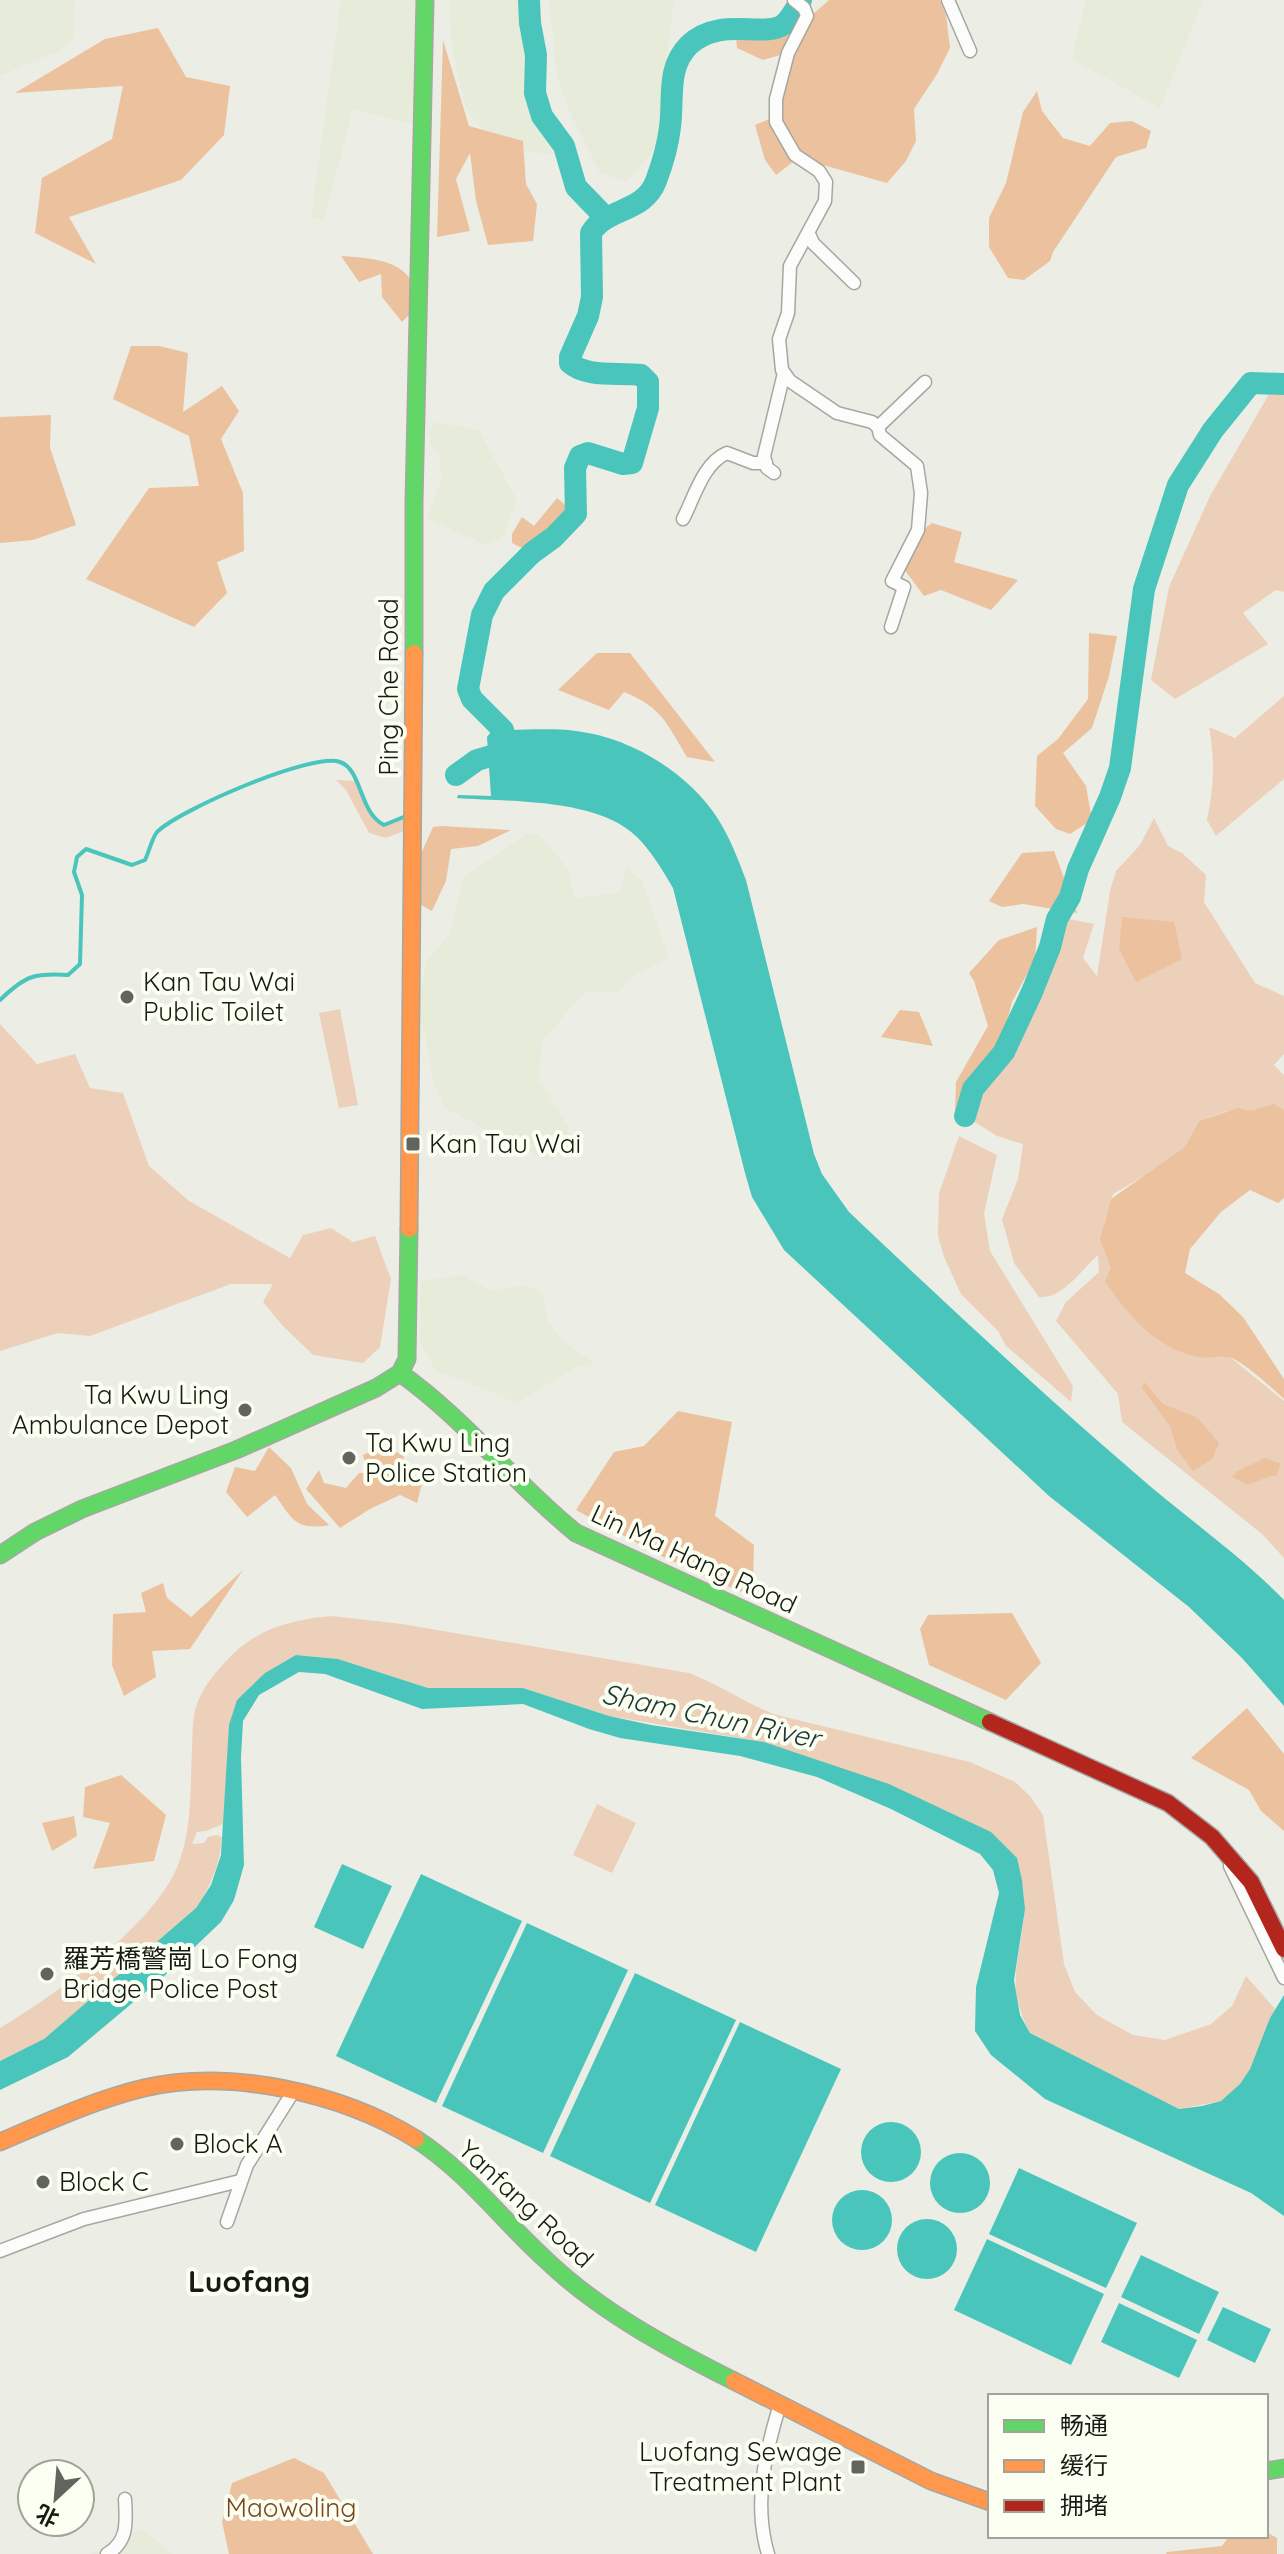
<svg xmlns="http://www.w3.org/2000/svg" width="1284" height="2554" font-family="Quicksand,'Noto Sans SC',sans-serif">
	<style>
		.built { fill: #e6ebda }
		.green { fill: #edd0b9 }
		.forest { fill: #ebc19e }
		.water { fill: #4ac5bc }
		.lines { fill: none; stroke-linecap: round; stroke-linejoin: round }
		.stream { stroke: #4ac5bc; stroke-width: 4 }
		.river { stroke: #4ac5bc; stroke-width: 22 }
		.street-casing { stroke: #a6a7a1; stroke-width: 15 }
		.fast-casing { stroke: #a6a7a1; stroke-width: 19 }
		.slow-casing { stroke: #a6a7a1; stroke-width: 19 }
		.jam-casing { stroke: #a6a7a1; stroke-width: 19 }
		.street { stroke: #fcfcfb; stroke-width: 12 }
		.fast { stroke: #63d668; stroke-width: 16 }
		.slow { stroke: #ff974d; stroke-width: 16 }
		.jam { stroke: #b3261e; stroke-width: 16 }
		.poi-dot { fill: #62645e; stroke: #fafff2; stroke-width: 3 }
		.labels { text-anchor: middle; stroke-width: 8; stroke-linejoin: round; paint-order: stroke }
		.street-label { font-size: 26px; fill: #181a14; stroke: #fafff2 }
		.poi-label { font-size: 26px; fill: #181a14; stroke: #fafff2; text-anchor: start }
		.park-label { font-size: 26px; fill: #7a461d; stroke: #fafff2 }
		.water-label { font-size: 28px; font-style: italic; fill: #1f3735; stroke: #fafff2 }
		.quarter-label { font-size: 30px; font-weight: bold; fill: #181a14; stroke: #fafff2 }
	</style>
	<rect width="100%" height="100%" fill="#eceee6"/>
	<g class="built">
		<path d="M0 0H75L73 39 58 51 0 76Z"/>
		<path d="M341 0H420L416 125 353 109 324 220 311 218Z"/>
		<path d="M449 0H520L519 21 528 67 529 112 553 154 519 151 491 137 466 110 452 47Z"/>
		<path d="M549 0H674L656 147 627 182 600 173 571 115 557 76Z"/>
		<path d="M1086 0H1203L1160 108 1071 59Z"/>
		<path d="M436 422 479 430 517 500 504 535 486 545 427 518 441 480 440 452 431 448 429 432Z"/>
		<path d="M526 834H539L568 869 574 898 621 892 626 867 642 881 669 958 631 977 618 992H585L542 1041 539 1080 568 1126 569 1152 548 1161 444 1108 433 1080 425 1034 417 1011 426 963 450 933 464 877Z"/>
		<path d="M462 1275 490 1290 524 1286 536 1289 542 1294 548 1321 563 1341 595 1363 574 1368 515 1404 502 1396 436 1371 420 1342V1281Z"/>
		<path d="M142 2529 172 2554H90Z"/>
	</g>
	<g class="green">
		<path d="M1284 385V592L1276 590 1243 613 1268 644 1175 699 1151 680 1169 587 1210 496 1269 394Z"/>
		<path d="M1284 696V779L1216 836 1207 820C1214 786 1215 761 1209 727L1235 738Z"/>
		<path d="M336 780 355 781 369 813 375 821 385 825 406 816 407 830 386 838 369 833 346 790Z"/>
		<path d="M1154 818 1168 846 1182 853 1206 875 1204 902 1255 983 1284 996V1054L1274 1065 1284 1075V1134L1227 1111 1199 1121 1182 1154 1113 1194 1104 1223 1230 1357 1284 1401V1558L1262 1534 1122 1422 1118 1394 1056 1321 1066 1302 1099 1272 1098 1255C1082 1269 1063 1299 1039 1297L1014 1263 1002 1219 1018 1179 1023 1144 997 1136 965 1116 973 1089 1004 1052 1048 953 1049 915 1094 924 1083 958 1097 976 1110 891 1116 871 1140 845Z"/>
		<path d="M340 1009 358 1105 339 1108 319 1013Z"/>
		<path d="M0 1024 37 1064 75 1054 90 1088 123 1093 149 1166 189 1201 290 1258 303 1235 331 1228 353 1242 375 1236 391 1279 380 1347 363 1363 313 1355 282 1325 263 1302 273 1284H231L90 1336 58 1333 0 1351Z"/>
		<path d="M959 1136 997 1155 984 1213 990 1251 1073 1386 1071 1402 1006 1346 998 1331 961 1294 944 1257 938 1236 939 1193Z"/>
		<path d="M332 1616 402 1624 689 1673C718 1684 744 1702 773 1714L970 1762 1015 1782 1030 1796 1043 1815 1064 1964 1075 1992 1097 2015 1133 2035 1165 2040 1211 2024 1232 2006 1246 1976 1275 2009 1250 2069 1240 2084 1221 2101 1179 2109 1030 2033C1003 1981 1022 1961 1024 1909 1025 1892 1021 1874 1016 1858L764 1742 609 1716 523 1688H428L338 1659 297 1655 230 1723 223 1824 206 1831 197 1832 192 1844 204 1843 208 1837 217 1835 222 1837C220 1864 211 1886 196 1908L43 2040 0 2061V2028C55 1995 147 1930 175 1872 193 1834 190 1787 192 1746 193 1732 192 1717 197 1704 203 1686 216 1672 228 1659 255 1629 293 1619 332 1616Z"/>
		<path d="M597 1804 636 1823 612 1873 573 1855Z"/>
	</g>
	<g class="forest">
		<path d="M829 0H940L946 15 950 48 937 74 914 109 916 141 906 161 887 183 798 158 776 175 765 160 755 125 776 116 787 53 763 60 737 48 735 27C762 28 777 34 795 11L811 16Z"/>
		<path d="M158 28 186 77 230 86 224 135 181 180 69 217 96 264 35 233 42 178 112 139 123 86 15 93 105 39Z"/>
		<path d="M443 40 469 126 523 141 526 184 537 204 533 241 488 245 476 201 470 153 456 179 470 231 437 237Z"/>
		<path d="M1037 91 1042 111 1063 138 1090 146 1110 123 1132 121 1151 131 1146 148 1116 157 1053 252 1050 261 1024 280 1008 278 989 247V218L1006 183 1023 112Z"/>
		<path d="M341 256C365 258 403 258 414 286 416 292 413 304 413 311L402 322 382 297 381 274 359 282Z"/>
		<path d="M131 346H159L188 353 183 412 222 386 239 411 221 439 243 493 244 551 217 562 227 593 194 627 86 579 149 488 199 486 189 436 113 399Z"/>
		<path d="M51 415 50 448 76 525 33 540 0 543V417Z"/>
		<path d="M557 498 576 514 554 537 532 553 512 543V534L522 517 534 526Z"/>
		<path d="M932 523 962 532 954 562 1018 580 991 610 941 590 924 596 901 565 903 545Z"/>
		<path d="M1089 633 1117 636 1109 676 1092 728 1063 753 1086 786 1092 820 1070 834 1056 829 1035 806 1037 756 1058 739 1088 699Z"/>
		<path d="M597 653H630L715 762 687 757C666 723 663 708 624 692L609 710 558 690Z"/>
		<path d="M442 826 511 830 478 846 451 849 446 881 432 911 419 904V858L433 827Z"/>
		<path d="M1054 851 1077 913 1023 904 1002 907 989 901 1022 853Z"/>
		<path d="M1122 917 1174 922 1182 959 1136 982 1119 949Z"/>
		<path d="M1037 927 1035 959 1012 1002 1003 1037 955 1113 956 1082 988 1026 974 981 969 973 999 940Z"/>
		<path d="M900 1010 919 1012 933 1046 881 1037Z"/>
		<path d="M1274 1104 1284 1110V1198L1278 1203 1250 1190 1221 1212 1190 1249 1185 1273 1219 1294 1243 1317 1284 1379V1399C1273 1389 1243 1361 1229 1357 1220 1355 1208 1359 1198 1357 1156 1348 1128 1316 1105 1281L1111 1268 1100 1239 1111 1199 1185 1147 1199 1121 1238 1108 1251 1111Z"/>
		<path d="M1144 1382 1163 1404 1198 1418 1219 1443 1212 1459 1193 1471 1177 1449 1170 1426 1142 1388Z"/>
		<path d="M678 1411 732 1422 715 1516 754 1545 753 1584 740 1592 661 1556 576 1510 614 1452 644 1446Z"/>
		<path d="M384 1446 404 1456 400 1471 422 1483 417 1503 400 1495 370 1509 340 1528 306 1489 319 1470 324 1483 346 1488 359 1473H368L363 1455Z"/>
		<path d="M269 1447 291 1468 307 1504 329 1525C296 1531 292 1519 275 1495L247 1517 226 1492 235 1467 255 1471Z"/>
		<path d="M1265 1458 1281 1464 1276 1476H1270L1248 1485 1232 1477 1237 1471Z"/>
		<path d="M243 1570 190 1649 152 1651 156 1677 124 1696 112 1665 113 1614 146 1612 141 1593 163 1583 167 1598 191 1617Z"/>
		<path d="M1012 1613 1041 1663 1006 1700 929 1665 920 1629 928 1615Z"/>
		<path d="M1247 1708 1284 1754V1831L1261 1811 1249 1790 1191 1758Z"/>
		<path d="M121 1775 166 1815 154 1861 93 1869 110 1823 83 1817 85 1787Z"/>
		<path d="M74 1816 77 1836 52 1851 42 1823Z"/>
		<path d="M294 2458 324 2473 373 2554H229L222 2522 232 2483Z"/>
		<path d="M1266 2532 1277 2538V2554H1166L1167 2552 1222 2546 1229 2536H1266Z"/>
	</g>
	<g class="water">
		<path d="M503 730C526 730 553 728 576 731 630 737 689 773 718 819 730 838 738 859 746 880L814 1154 822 1174 849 1212C943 1301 1038 1390 1136 1474 1185 1517 1238 1553 1284 1600V1706L1242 1658 1189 1607 1049 1496 784 1250 752 1197 745 1173 673 888C663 871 652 852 637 837 597 798 510 802 457 798L458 795 491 796 487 737 491 732Z"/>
		<path d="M296 1655 338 1659 428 1688H523L609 1716 651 1725 764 1742 889 1784 991 1832 1017 1858 1022 1880 1025 1909 1014 1980 1020 2015 1030 2033 1179 2109 1202 2106 1221 2101 1240 2084 1250 2069 1270 2018 1284 1995V2216L1251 2193 1045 2099 991 2055 975 2031 976 1987 999 1893 993 1870 980 1854 891 1809 817 1777 740 1756 620 1738 589 1729 523 1704 422 1709 325 1674 299 1672 259 1695 243 1721 241 1757 244 1865 234 1900 221 1922 161 1979 68 2057 0 2090V2061L44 2039 196 1908 211 1885 221 1855 229 1725 237 1700 265 1673Z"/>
		<path d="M342 1864 392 1886 363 1949 314 1927Z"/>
		<path d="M421 1874 522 1921 436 2103 336 2056Z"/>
		<path d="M527 1923 628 1970 543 2153 442 2106Z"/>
		<path d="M635 1973 736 2020 650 2203 550 2156Z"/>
		<path d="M740 2022 841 2069 756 2252 655 2205Z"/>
		<circle cx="891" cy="2152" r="30"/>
		<circle cx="960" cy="2183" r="30"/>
		<path d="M1019 2168 1137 2223 1106 2288 989 2234Z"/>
		<circle cx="862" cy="2220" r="30"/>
		<circle cx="927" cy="2249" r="30"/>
		<path d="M987 2239 1104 2294 1071 2365 954 2310Z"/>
		<path d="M1141 2255 1219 2292 1199 2334 1121 2297Z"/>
		<path d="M1119 2303 1197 2340 1179 2378 1101 2342Z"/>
		<path d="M1223 2307 1271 2329 1255 2363 1207 2340Z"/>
	</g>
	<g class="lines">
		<path class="stream" d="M0 1000C25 976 33 973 68 975L80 964 82 895 74 872 77 857 86 849 132 865 145 860C149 852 152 838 157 832 179 810 312 752 340 762 362 769 359 813 384 825L406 816"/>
		<g class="river">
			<path d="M529 0 530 23 536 55 535 93 542 116 564 146 576 187 605 217"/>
			<path d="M508 749 503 730 472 699 468 689 482 615 494 591 532 553 554 537 576 514 575 468 580 456 588 453 623 464 632 463 648 408V382L641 375C619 372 587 378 570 363V357L588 316 592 297 591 233C607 207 644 213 656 181 662 165 668 145 670 127 674 99 666 68 689 45 720 16 762 38 783 25 791 19 796 8 801 0"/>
			<path d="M456 775 477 760 516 749"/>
			<path d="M965 1116 973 1089 1004 1052 1032 992 1050 947 1057 919 1070 897 1078 869 1110 797 1120 768 1144 589 1178 485 1213 430 1251 383 1284 384"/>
		</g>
		<g class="street-casing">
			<g id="street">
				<path d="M794 0 804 8 807 16 788 53 776 99V122L795 155 819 171 826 182 825 201 790 266 788 313 779 339 782 370 790 381 837 413 872 422 878 427 880 435 917 466 921 493 918 530 892 581 904 587 891 627"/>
				<path d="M948 0 970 51"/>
				<path d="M809 234 813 243 854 283"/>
				<path d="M878 427 925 382"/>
				<path d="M774 473 767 468 764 456 784 373"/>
				<path d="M683 519C694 498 703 463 727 453L753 463H766"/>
				<path d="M1230 1866 1284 1978"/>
				<path d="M227 2222 247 2165 293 2092"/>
				<path d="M0 2251 84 2219 240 2181"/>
				<path d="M107 2554C129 2541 126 2521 125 2499"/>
				<path d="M768 2554C753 2503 765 2454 780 2404"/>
			</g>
		</g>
		<g class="fast-casing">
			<g id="fast">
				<path d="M414 653V502L425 0"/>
				<path d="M400 1373C465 1419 514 1483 576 1533L990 1722"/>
				<path d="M0 1555 35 1532 82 1509 236 1450 376 1388 400 1373 407 1359 409 1229"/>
				<path d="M416 2139C467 2172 501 2219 545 2259 599 2311 668 2348 734 2381"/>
				<path d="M1266 2471 1284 2468"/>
			</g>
		</g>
		<g class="slow-casing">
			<g id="slow">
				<path d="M409 1229 414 653"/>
				<path d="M0 2142C47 2122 94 2100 144 2088 230 2068 342 2093 416 2139"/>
				<path d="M734 2381 931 2481 990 2502"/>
			</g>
		</g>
		<g class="jam-casing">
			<path id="jam" d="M990 1722 1168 1803 1212 1837 1251 1882 1284 1949"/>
		</g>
		<use href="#street" class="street"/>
		<use href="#fast" class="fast"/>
		<use href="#slow" class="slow"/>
		<use href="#jam" class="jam"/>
	</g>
	<g class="poi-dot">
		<circle cx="127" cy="997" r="8"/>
		<rect x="405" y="1136" width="16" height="16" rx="4"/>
		<circle cx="245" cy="1410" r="8"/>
		<circle cx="349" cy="1458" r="8"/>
		<circle cx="47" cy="1974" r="8"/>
		<circle cx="177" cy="2144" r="8"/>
		<circle cx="43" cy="2182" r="8"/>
		<rect x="850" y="2459" width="16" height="16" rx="4"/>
	</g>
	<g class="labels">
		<g class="street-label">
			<text transform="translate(389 687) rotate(-90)" y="9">Ping Che Road</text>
			<text transform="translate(694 1559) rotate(25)" y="9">Lin Ma Hang Road</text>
			<text transform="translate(526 2204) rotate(43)" y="9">Yanfang Road</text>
		</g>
		<g class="poi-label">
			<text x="143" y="991">Kan Tau Wai<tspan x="143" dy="30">Public Toilet</tspan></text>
			<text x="429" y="1153">Kan Tau Wai</text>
			<text x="229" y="1404" text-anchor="end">Ta Kwu Ling<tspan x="229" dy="30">Ambulance Depot</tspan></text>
			<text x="365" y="1452">Ta Kwu Ling<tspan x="365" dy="30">Police Station</tspan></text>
			<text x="63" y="1968">羅芳橋警崗 Lo Fong<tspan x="63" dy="30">Bridge Police Post</tspan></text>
			<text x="193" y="2153">Block A</text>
			<text x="59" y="2191">Block C</text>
			<text x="842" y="2461" text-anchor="end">Luofang Sewage<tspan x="842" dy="30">Treatment Plant</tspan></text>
		</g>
		<g class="park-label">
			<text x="291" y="2517">Maowoling</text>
		</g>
		<g class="water-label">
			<text transform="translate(711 1716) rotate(12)" y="10">Sham Chun River</text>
		</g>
		<g class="quarter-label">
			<text x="249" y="2292">Luofang</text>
		</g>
	</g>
	<rect x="988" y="2394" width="280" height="144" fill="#fafff2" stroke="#a0a399" stroke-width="2"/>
	<rect x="1004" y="2420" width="40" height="12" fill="#63d668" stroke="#a0a399" stroke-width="2"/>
	<text x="1060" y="2434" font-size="24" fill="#181a14">畅通</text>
	<rect x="1004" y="2460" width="40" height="12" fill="#ff974d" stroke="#a0a399" stroke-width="2"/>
	<text x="1060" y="2474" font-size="24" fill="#181a14">缓行</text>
	<rect x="1004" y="2500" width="40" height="12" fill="#b3261e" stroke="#a0a399" stroke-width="2"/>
	<text x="1060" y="2514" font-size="24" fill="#181a14">拥堵</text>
	<g transform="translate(56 2498) rotate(206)"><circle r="38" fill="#fafff2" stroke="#a0a399" stroke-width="2"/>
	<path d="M0-6L14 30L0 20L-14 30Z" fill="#62645e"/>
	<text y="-12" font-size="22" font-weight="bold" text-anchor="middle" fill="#181a14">北</text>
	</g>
</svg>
